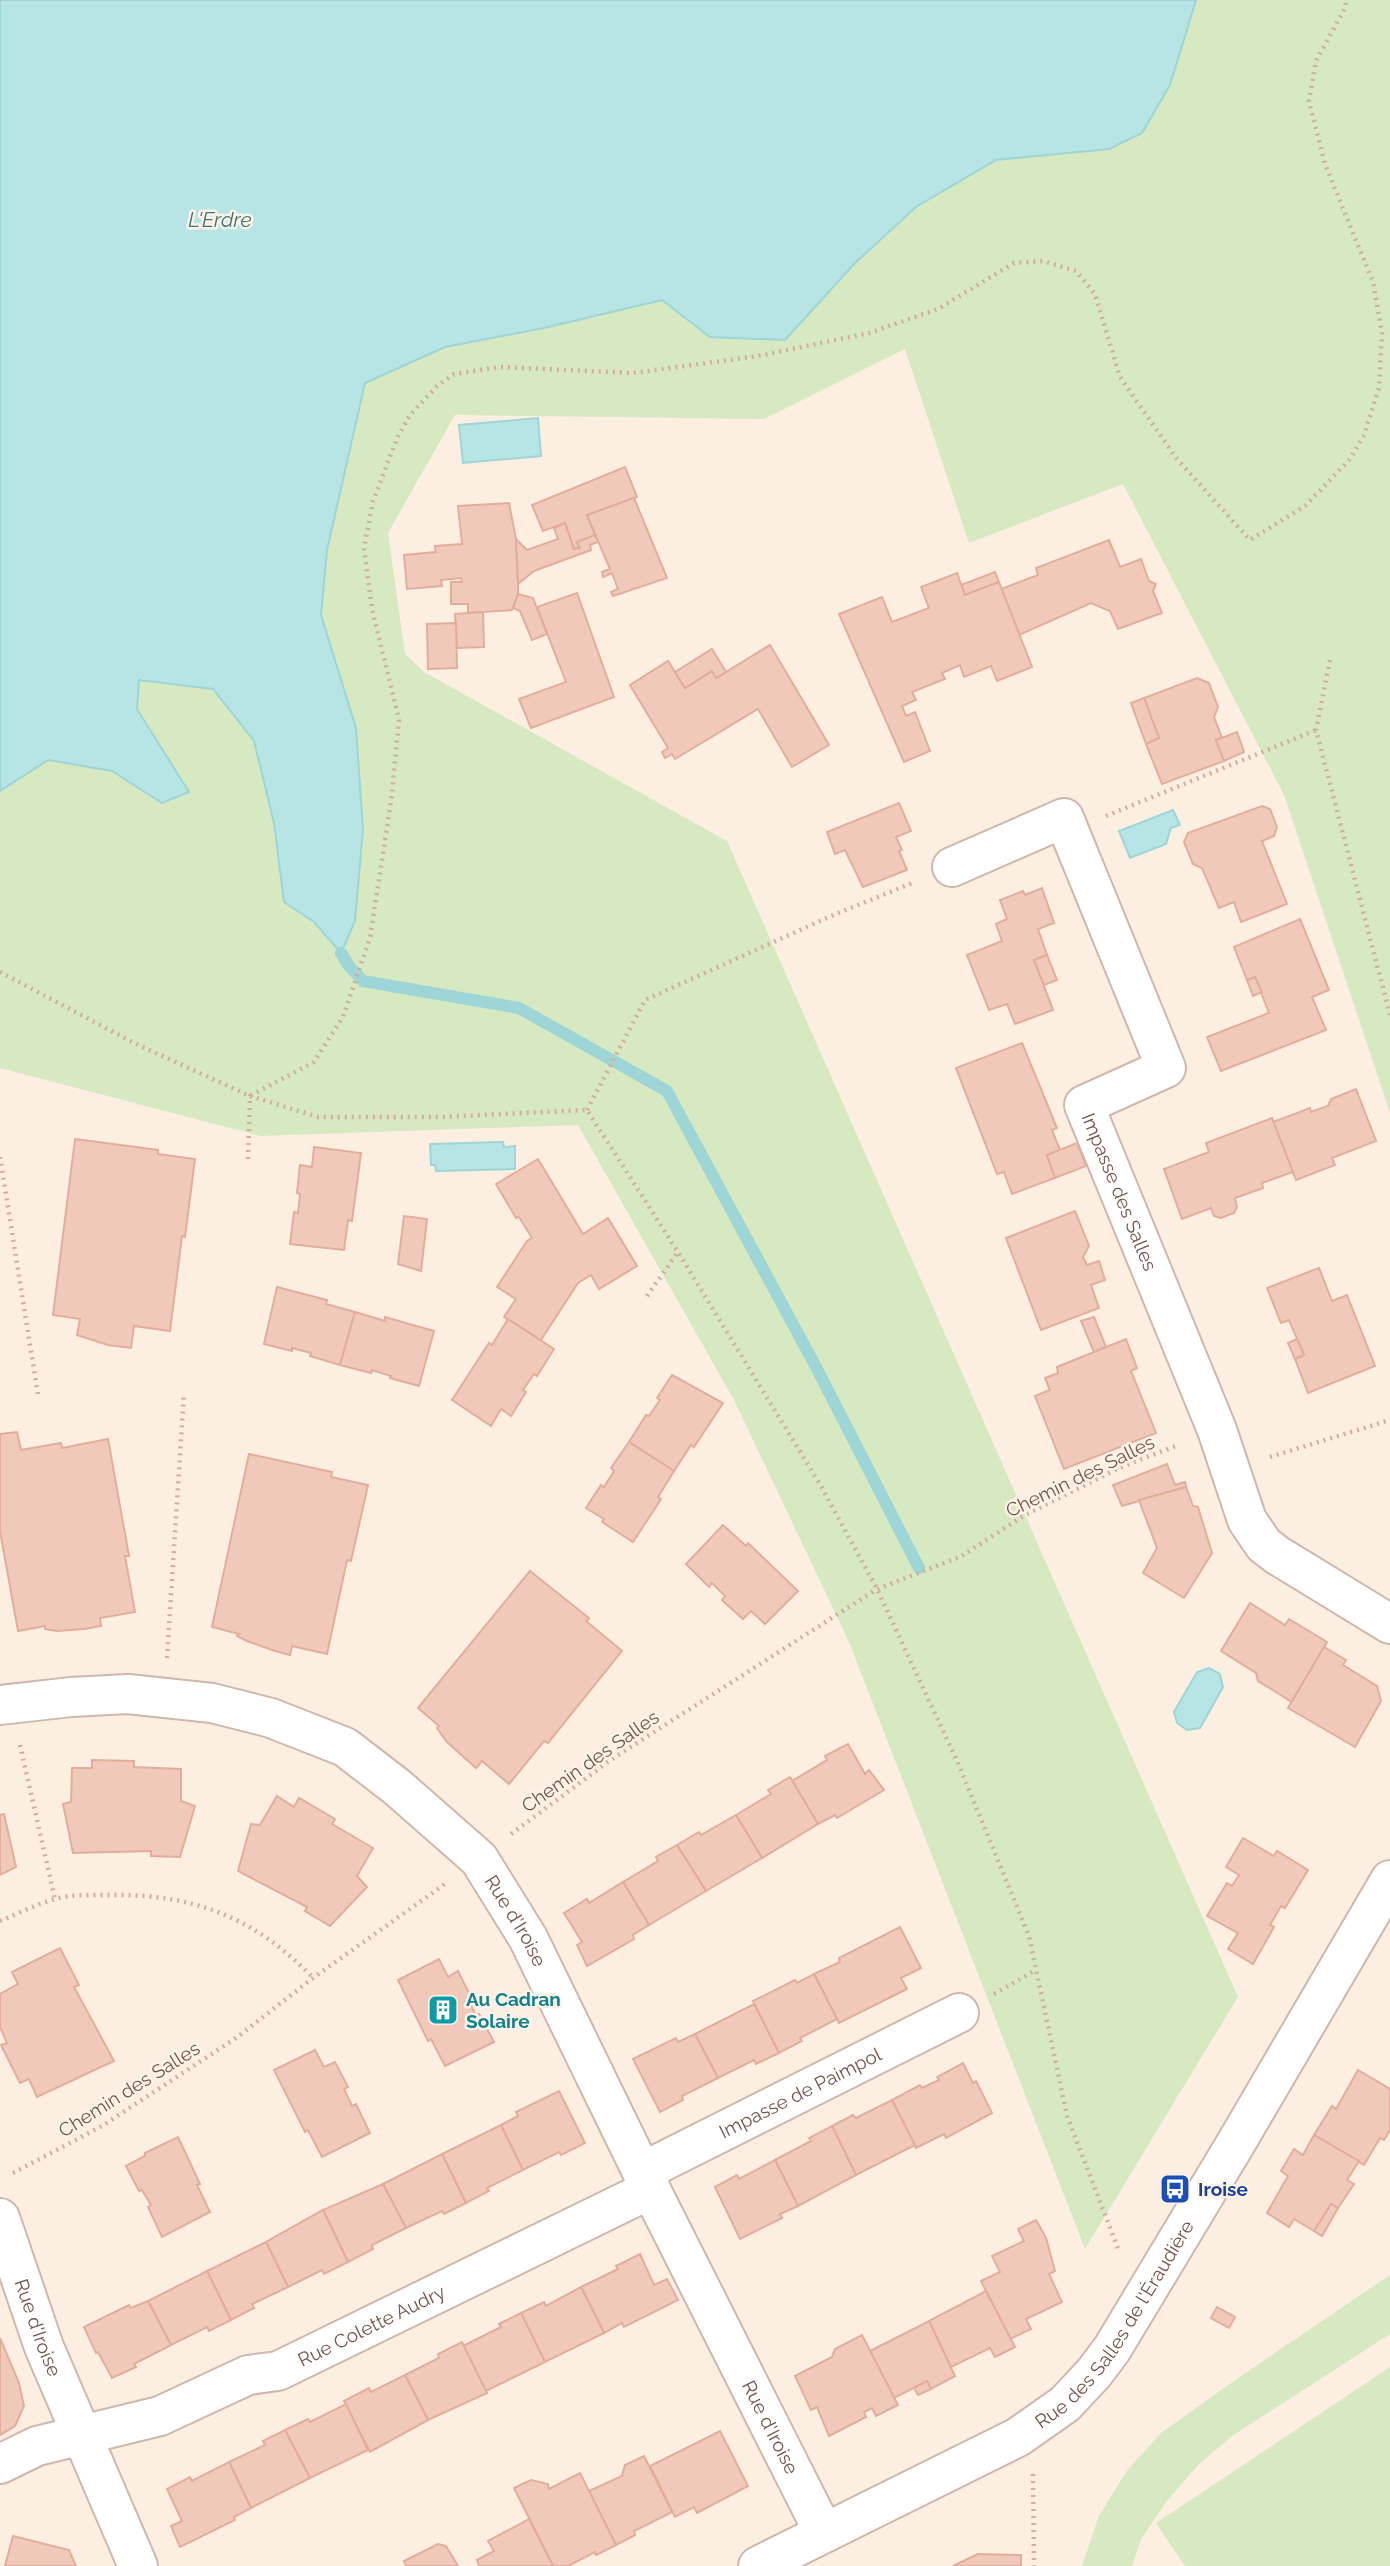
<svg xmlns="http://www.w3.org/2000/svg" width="1390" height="2566" font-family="Raleway,sans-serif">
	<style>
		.green { fill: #d6e9c1 }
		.water { fill: #b7e4e5; stroke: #9ed5d6; stroke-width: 2 }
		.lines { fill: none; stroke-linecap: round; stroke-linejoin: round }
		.stream { stroke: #9ed5d6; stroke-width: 12 }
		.building { fill: #f1c9ba; stroke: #e3ad9b; stroke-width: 2 }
		.minor-casing { stroke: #cfb7ac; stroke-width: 42 }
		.path { stroke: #d5ac9e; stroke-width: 4.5; stroke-dasharray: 2 5; stroke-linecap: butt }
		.minor { stroke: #fff; stroke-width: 38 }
		.labels { text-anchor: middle; stroke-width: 5; stroke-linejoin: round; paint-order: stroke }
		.street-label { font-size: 19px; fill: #735349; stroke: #fff3e8 }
		.culture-label { font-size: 19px; font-weight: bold; fill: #0d838f; stroke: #fff3e8; text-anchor: start }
		.transit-label { font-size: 19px; font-weight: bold; fill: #164399; stroke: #fff3e8; text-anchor: start }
		.water-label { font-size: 21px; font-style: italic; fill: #3d7678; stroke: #fff3e8 }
	</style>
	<rect width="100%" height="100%" fill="#fcefe2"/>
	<g class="green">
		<path d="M1196 0H1390V1113L1284 795 1123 484 969 543 905 349 764 419 455 415 388 533 405 654 424 672 727 841 1238 1997 1085 2249 849 1642 734 1400 578 1125 261 1136 0 1068V791L48 760 112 771 162 803 188 793 137 709 139 679 213 689 254 741 274 823 284 902 314 922 341 953 355 921 363 829 356 728 321 615 327 550 365 383 445 347 544 328 662 300 710 337 855 263 916 207 996 160 1109 149 1170 85Z"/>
		<path d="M1390 2275V2334L1232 2436 1198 2465 1167 2501 1141 2539 1132 2566H1082L1099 2516 1126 2472 1161 2433 1241 2376Z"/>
		<path d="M1390 2367V2566H1185L1156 2523Z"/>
	</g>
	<g class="water">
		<path d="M0 0H1196L1170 85 1142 133 1109 149 996 160 916 207 855 263 785 340 710 337 662 300 544 328 445 347 365 383 327 550 321 615 356 728 363 829 355 921 341 953 314 922 284 902 274 823 254 741 213 689 139 680 137 709 189 792 162 803 112 771 48 760 0 791Z"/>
		<path d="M538 418 541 456 463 463 459 425Z"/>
		<path d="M1173 810 1180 825 1171 828 1166 844 1130 858 1119 831Z"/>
		<path d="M503 1142 504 1147 515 1146V1169L436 1171 435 1165H431L430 1144Z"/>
		<path d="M1209 1668 1220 1674 1223 1687 1200 1728 1187 1730 1177 1723 1174 1712 1197 1672Z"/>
	</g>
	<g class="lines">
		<path class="stream" d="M341 953 349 966 363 981 519 1008 667 1091 816 1367 919 1568"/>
	</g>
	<g class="building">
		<path d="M625 467 637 497 587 515 595 535 577 542 580 548 574 549 565 523 543 531 532 505Z"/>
		<path d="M634 498 667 578 613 596 611 592 618 589 612 573 603 577 602 572 610 569 587 515Z"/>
		<path d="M509 503 516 539 518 584V594L512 610 468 613V604H451V582H462L461 578 441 580 442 586 407 589 404 555 436 552 435 546 462 544 458 506Z"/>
		<path d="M565 523 574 549 580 548 577 542 595 535 598 542 590 545 591 550 534 571 518 584 516 539 527 550 558 539 554 528Z"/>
		<path d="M1109 540 1120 567 1141 559 1149 581 1156 584 1153 591 1162 613 1118 629 1110 611 1091 603 1019 635 1001 589 1038 575 1036 568Z"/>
		<path d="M995 572 999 582 965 595 961 585Z"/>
		<path d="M957 573 965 595 999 582 1032 667 997 681 991 666 964 677 960 665 942 673 945 679 912 692 916 700 902 706 906 716 915 712 930 751 904 762 839 614 882 597 892 622 929 608 921 587Z"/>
		<path d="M577 593 614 697 531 728 519 699 566 682 537 607Z"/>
		<path d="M518 594 533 598 547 634 532 640 520 611 513 608Z"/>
		<path d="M483 612 484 647 457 648 455 614Z"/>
		<path d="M456 623 457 668 428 669 427 624Z"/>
		<path d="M770 645 829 745 792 767 758 709 675 759 672 754 665 758 662 752 668 748 630 685 668 661 685 688 712 671 716 678Z"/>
		<path d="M712 649 726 672 716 678 712 671 685 688 675 672Z"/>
		<path d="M1197 678 1209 683 1218 707 1214 717 1222 738 1216 740 1224 761 1162 784 1146 744 1159 738 1144 698Z"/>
		<path d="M1144 698 1159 738 1146 744 1131 703Z"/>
		<path d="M1237 732 1244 752 1224 761 1216 740Z"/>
		<path d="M899 803 911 831 896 837 902 850 899 851 907 870 863 887 845 850 835 854 827 832Z"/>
		<path d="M1262 806 1270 809 1277 827 1274 836 1262 841 1287 904 1241 922 1234 902 1219 908 1202 868 1193 864 1184 842 1188 833Z"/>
		<path d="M1042 888 1054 923 1038 929 1047 955 1034 960 1053 1010 1015 1024 1007 1004 989 1010 967 955 1002 941 996 924 1007 919 1000 900 1023 891 1025 895Z"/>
		<path d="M1300 919 1329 990 1312 997 1326 1030 1221 1071 1207 1037 1269 1013 1255 977 1247 980 1234 947Z"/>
		<path d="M1047 955 1057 980 1044 985 1034 960Z"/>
		<path d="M1255 977 1262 992 1253 996 1247 980Z"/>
		<path d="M1022 1043 1057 1128 1052 1130 1060 1150 1047 1155 1055 1178 1012 1194 1004 1172 997 1174 956 1068Z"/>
		<path d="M1356 1089 1376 1141 1332 1158 1335 1165 1296 1180 1273 1122 1310 1108 1311 1112 1328 1106 1331 1099Z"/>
		<path d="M1272 1118 1293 1172 1262 1183 1263 1188 1235 1198 1237 1207 1234 1213 1221 1218 1214 1216 1211 1208 1182 1219 1164 1169 1209 1152 1206 1143Z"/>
		<path d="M75 1139 158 1150V1154L195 1159 185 1237 182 1236 170 1331 134 1326 131 1348 108 1345 77 1335 80 1319 53 1315Z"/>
		<path d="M1077 1143 1086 1166 1055 1178 1047 1155Z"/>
		<path d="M314 1147 361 1153 352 1221 348 1220 344 1250 290 1244 294 1212 298 1213 300 1194 297 1193 300 1165 312 1167Z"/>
		<path d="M538 1159 583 1234 608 1218 637 1266 599 1289 591 1275 578 1283 541 1340 504 1317 516 1299 497 1287 527 1241 532 1238 519 1217 516 1218 496 1184Z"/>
		<path d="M1075 1211 1089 1246 1083 1257 1087 1265 1099 1261 1105 1280 1091 1285 1099 1308 1041 1330 1006 1238Z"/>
		<path d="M404 1216 427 1219 421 1271 398 1264Z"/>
		<path d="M1319 1268 1332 1301 1347 1295 1375 1366 1308 1393 1295 1359 1304 1355 1289 1320 1281 1323 1267 1288Z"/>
		<path d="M277 1287 327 1300 326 1304 355 1312 340 1365 310 1356 311 1353 292 1348V1351L264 1344Z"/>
		<path d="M355 1312 385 1321V1317L434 1331 419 1386 390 1378 391 1376 372 1370 371 1373 340 1365Z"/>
		<path d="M1094 1317 1106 1347 1094 1352 1081 1321Z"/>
		<path d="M508 1319 554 1349 537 1376 534 1374 523 1390 526 1392 511 1416 501 1409 491 1426 452 1400 489 1343 492 1345Z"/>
		<path d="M1126 1339 1137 1368 1131 1371 1156 1433 1064 1469 1035 1396 1050 1390 1045 1378 1058 1373 1057 1367Z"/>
		<path d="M1297 1339 1304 1355 1295 1359 1288 1343Z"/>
		<path d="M672 1375 723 1403 694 1447 691 1445 674 1471 629 1442 646 1415 649 1416 660 1400 657 1398Z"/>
		<path d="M17 1432 21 1450 61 1443 62 1448 108 1439 129 1556H125L135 1612 100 1618 101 1626 84 1629 57 1631 45 1629V1626L18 1631 0 1531V1434Z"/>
		<path d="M629 1442 674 1471 658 1497 661 1499 633 1542 602 1522 604 1519 586 1508 601 1485 604 1487 614 1471 611 1468Z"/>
		<path d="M249 1454 332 1472 331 1477 368 1485 351 1561 347 1560 327 1654 292 1646 290 1655 275 1651 247 1641 237 1636 239 1634 212 1627Z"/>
		<path d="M1167 1464 1175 1485 1185 1482 1186 1487 1122 1506 1113 1485Z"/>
		<path d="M1186 1487 1193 1506 1198 1507 1212 1553 1184 1598 1143 1573 1157 1548 1139 1500Z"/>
		<path d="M723 1525 746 1546 748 1543 798 1591 765 1624 751 1611 743 1619 722 1600 725 1596 712 1583 709 1587 686 1564Z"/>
		<path d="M530 1571 589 1618 586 1621 622 1651 548 1743 544 1741 509 1784 482 1761 476 1768 447 1742 437 1728 439 1726 418 1708Z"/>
		<path d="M1250 1603 1285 1625 1289 1619 1327 1642 1292 1702 1258 1681 1256 1673 1221 1651Z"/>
		<path d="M1324 1647 1346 1660 1343 1665 1377 1686 1381 1701 1355 1747 1288 1708Z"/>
		<path d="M848 1744 865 1774 869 1770 884 1790 837 1818 835 1815 818 1824 792 1781 827 1760 825 1756Z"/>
		<path d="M92 1760 134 1761V1767L181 1769V1801L195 1806 180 1857 151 1856V1851L73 1853 63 1804 71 1802 72 1768H92Z"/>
		<path d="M790 1777 818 1824 762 1858 736 1815 771 1794 768 1790Z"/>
		<path d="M277 1796 294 1807 299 1798 335 1819 332 1824 373 1848 357 1876 367 1887 330 1926 305 1911 307 1907 238 1871 251 1824 260 1825Z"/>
		<path d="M4 1814 16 1867 0 1875V1815Z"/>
		<path d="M736 1815 762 1858 706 1891 677 1845 699 1832 701 1835Z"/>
		<path d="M1243 1838 1274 1856 1277 1851 1308 1870 1285 1908 1281 1906 1270 1925 1274 1927 1253 1964 1228 1949 1238 1933 1207 1916 1227 1883 1232 1886 1239 1875 1226 1867Z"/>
		<path d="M677 1845 706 1891 649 1925 623 1882 658 1861 656 1857Z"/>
		<path d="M623 1882 649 1925 633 1935 634 1939 587 1966 577 1945 582 1942 564 1913 587 1899 589 1903Z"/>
		<path d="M900 1927 921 1968 901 1978 907 1989 839 2023 814 1974 840 1962 839 1958Z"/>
		<path d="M60 1948 79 1985 74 1987 114 2061 37 2097 29 2079 20 2083 1 2045 7 2043 0 2027V1994L18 1984 12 1972Z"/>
		<path d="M439 1959 448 1977 458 1971 471 1997 467 1998 476 2015 479 2014 494 2042 445 2066 431 2039 428 2041 398 1980Z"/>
		<path d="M814 1974 837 2019 800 2038 802 2041 779 2053 753 2001 795 1980 797 1983Z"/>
		<path d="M754 2004 779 2053 756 2064 754 2060 718 2078 695 2034Z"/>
		<path d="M695 2034 718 2078 682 2096 683 2100 660 2112 633 2059 676 2038 678 2042Z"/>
		<path d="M315 2050 324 2067 335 2062 348 2087 344 2089 352 2106 356 2104 370 2133 322 2157 308 2130 305 2132 274 2070Z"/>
		<path d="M963 2063 973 2083 976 2081 992 2113 946 2138 944 2134 916 2148 892 2100 920 2085 922 2088 939 2080 937 2077Z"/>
		<path d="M1358 2070 1390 2089V2130L1384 2140 1380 2138 1364 2165 1314 2135 1332 2106 1336 2109Z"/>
		<path d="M559 2091 585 2143 561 2155 559 2152 523 2170 501 2125 518 2116 516 2112Z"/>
		<path d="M892 2100 915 2145 856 2175 832 2126 853 2115 856 2118Z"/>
		<path d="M501 2125 523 2170 487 2188 489 2191 466 2203 442 2154Z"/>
		<path d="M832 2126 856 2175 798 2206 775 2160 811 2141 809 2138Z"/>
		<path d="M1314 2135 1359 2161 1347 2180 1354 2184 1338 2208 1331 2204 1314 2231 1294 2219 1289 2227 1267 2213 1288 2176 1281 2171 1294 2149 1303 2155Z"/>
		<path d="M178 2137 200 2184 197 2185 210 2212 162 2237 148 2207 151 2205 142 2190 139 2191 126 2166 145 2156V2153Z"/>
		<path d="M442 2154 466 2203 444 2214 442 2211 406 2228 383 2184Z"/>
		<path d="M775 2160 798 2206 780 2214 782 2218 740 2239 715 2187 737 2175 739 2179Z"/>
		<path d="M383 2184 406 2228 372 2245 373 2249 348 2262 323 2210Z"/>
		<path d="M1331 2204 1338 2208 1322 2236 1314 2231Z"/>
		<path d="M323 2210 348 2262 324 2274 322 2270 288 2287 266 2242Z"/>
		<path d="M1036 2220 1046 2238 1055 2271 1049 2274 1062 2302 1026 2319 1031 2329 1010 2339 981 2281 1000 2272 992 2256 1024 2241 1018 2229Z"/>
		<path d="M266 2242 288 2287 252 2304 254 2308 231 2320 207 2271Z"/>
		<path d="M640 2254 654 2285 667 2279 678 2300 624 2327 622 2323 604 2333 581 2287 618 2269 616 2266Z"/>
		<path d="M207 2271 231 2320 209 2331 207 2327 171 2345 148 2301Z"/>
		<path d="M581 2287 604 2333 545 2362 521 2313 544 2302 546 2306Z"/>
		<path d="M986 2291 1015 2347 995 2357 990 2348 951 2367 929 2321Z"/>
		<path d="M148 2301 171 2345 134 2364 136 2367 112 2378 98 2352 96 2353 84 2327 129 2305 131 2308Z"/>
		<path d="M1217 2307 1235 2317 1229 2328 1211 2318Z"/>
		<path d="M521 2313 545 2362 486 2391 463 2346 501 2327 499 2324Z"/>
		<path d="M929 2321 955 2376 931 2389 927 2381 894 2398 870 2351Z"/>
		<path d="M862 2335 898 2405 876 2416 872 2408 864 2412 866 2417 829 2436 817 2407 811 2410 795 2376 832 2357 835 2349Z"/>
		<path d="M0 2338 19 2383 24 2406 15 2426 0 2435Z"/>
		<path d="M462 2342 487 2393 428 2420 405 2375 439 2358 438 2354Z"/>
		<path d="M405 2375 428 2420 370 2452 344 2401 369 2388 371 2392Z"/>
		<path d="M927 2381 931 2389 918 2395 914 2388Z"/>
		<path d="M346 2404 368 2450 310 2478 285 2430 308 2419 310 2422Z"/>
		<path d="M285 2430 310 2478 251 2508 229 2462 265 2445 263 2441Z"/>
		<path d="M720 2431 748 2486 697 2513 694 2507 675 2517 650 2466Z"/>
		<path d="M644 2456 672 2512 634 2531 635 2535 616 2545 589 2491 622 2476 625 2465Z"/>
		<path d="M229 2462 251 2508 234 2517 235 2520 180 2547 171 2526 182 2521 167 2489 190 2477 192 2481Z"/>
		<path d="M580 2473 616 2545 596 2555 595 2552 568 2566H553L514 2488 531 2480 548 2484 549 2489Z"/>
		<path d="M529 2519 553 2566H479L477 2560 494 2551 488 2541Z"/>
		<path d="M13 2536 69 2550 76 2566H5Z"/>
		<path d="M438 2544 446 2546 458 2566H406L404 2561Z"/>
		<path d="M978 2554 1021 2555V2566H953Z"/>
	</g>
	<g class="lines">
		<g class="minor-casing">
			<g id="minor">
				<path id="s1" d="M952 867 1064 818 1166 1068 1084 1105 1217 1430 1247 1520 1264 1545 1277 1555 1390 1624"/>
				<path id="s2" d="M0 1705 71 1697 128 1694 212 1703 271 1718 345 1747 397 1787 479 1859 528 1938 642 2172 824 2533"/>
				<path id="s3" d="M642 2172 959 2013"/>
				<path id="s4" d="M0 2218 44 2347 138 2566"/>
				<path id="s5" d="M0 2464 37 2446 160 2416 248 2375 278 2371 651 2189"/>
				<path id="s6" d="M758 2566 1018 2437 1065 2404 1094 2373 1112 2349 1236 2143 1390 1880"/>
			</g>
		</g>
		<g class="path">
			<path d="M1330 660 1316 730 1390 1015"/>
			<path d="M1106 816 1316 730"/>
			<path d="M0 972 134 1043 250 1096 314 1062 343 1017 370 938 391 802 399 720 372 609 364 548 373 501 398 436 410 415 437 386 454 374 500 367 633 373 758 356 869 333 938 309 1014 263 1043 261 1076 271 1095 294 1120 377 1177 459 1250 540 1305 506 1349 460 1364 435 1379 388 1382 333 1373 282 1325 164 1309 101 1316 61 1345 8 1346 0"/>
			<path d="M587 1110 645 1000 831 916 915 882"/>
			<path d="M0 1157 38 1395"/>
			<path d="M248 1159 250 1096 318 1117H439L587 1110 678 1252 821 1486 877 1589 958 1763 1029 1936 1067 2116 1119 2251"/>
			<path d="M647 1296 678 1252"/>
			<path d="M1270 1457 1390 1420"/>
			<path d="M167 1658 184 1393"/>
			<path d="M20 1745 55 1899"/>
			<path d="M511 1834 612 1759 877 1589 960 1557 1025 1515 1119 1468 1178 1445"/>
			<path d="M0 1921C18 1914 36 1904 55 1899 73 1894 94 1895 113 1895 195 1894 257 1919 313 1978"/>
			<path d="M994 1994 1036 1970"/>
			<path d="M13 2173 102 2126 236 2038 313 1978 445 1884"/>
			<path d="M1033 2474 1034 2566"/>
		</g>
		<use href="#minor" class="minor"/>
	</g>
	<defs>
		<g id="building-square" transform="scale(1.575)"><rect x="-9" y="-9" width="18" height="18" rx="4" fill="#0f9aa8" stroke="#fff3e8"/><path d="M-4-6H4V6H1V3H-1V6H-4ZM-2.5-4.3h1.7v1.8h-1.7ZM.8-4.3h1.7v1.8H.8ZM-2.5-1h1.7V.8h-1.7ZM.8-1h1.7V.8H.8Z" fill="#fff"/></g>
		<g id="bus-square" transform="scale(1.575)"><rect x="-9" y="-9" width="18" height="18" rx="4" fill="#1a4fb4" stroke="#fff3e8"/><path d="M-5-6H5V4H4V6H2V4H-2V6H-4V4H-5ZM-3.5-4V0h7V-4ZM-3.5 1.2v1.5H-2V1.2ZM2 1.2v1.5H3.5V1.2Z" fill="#fff"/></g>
	</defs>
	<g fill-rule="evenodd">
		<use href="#building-square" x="443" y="2010"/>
		<use href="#bus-square" x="1175" y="2189"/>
	</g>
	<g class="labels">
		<g class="street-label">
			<text dy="7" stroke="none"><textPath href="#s1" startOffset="576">Impasse des Salles</textPath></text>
			<text transform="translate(1080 1476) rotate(-26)" y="7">Chemin des Salles</text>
			<text transform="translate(590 1761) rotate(-35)" y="7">Chemin des Salles</text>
			<text dy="7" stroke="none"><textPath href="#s2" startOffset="600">Rue d'Iroise</textPath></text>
			<text transform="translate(129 2089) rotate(-32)" y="7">Chemin des Salles</text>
			<text dy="7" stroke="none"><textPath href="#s3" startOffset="177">Impasse de Paimpol</textPath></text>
			<text dy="7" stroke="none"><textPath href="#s6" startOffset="441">Rue des Salles de l'Éraudière</textPath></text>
			<text dy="7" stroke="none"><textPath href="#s5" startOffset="399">Rue Colette Audry</textPath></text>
			<text dy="7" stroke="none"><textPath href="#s4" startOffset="116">Rue d'Iroise</textPath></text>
			<text dy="7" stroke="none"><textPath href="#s2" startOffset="1167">Rue d'Iroise</textPath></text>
		</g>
		<g class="culture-label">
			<text x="466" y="2006">Au Cadran<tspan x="466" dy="22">Solaire</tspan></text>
		</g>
		<g class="transit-label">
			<text x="1198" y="2196">Iroise</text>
		</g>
		<g class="water-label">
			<text x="220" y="227">L'Erdre</text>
		</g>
	</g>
</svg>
